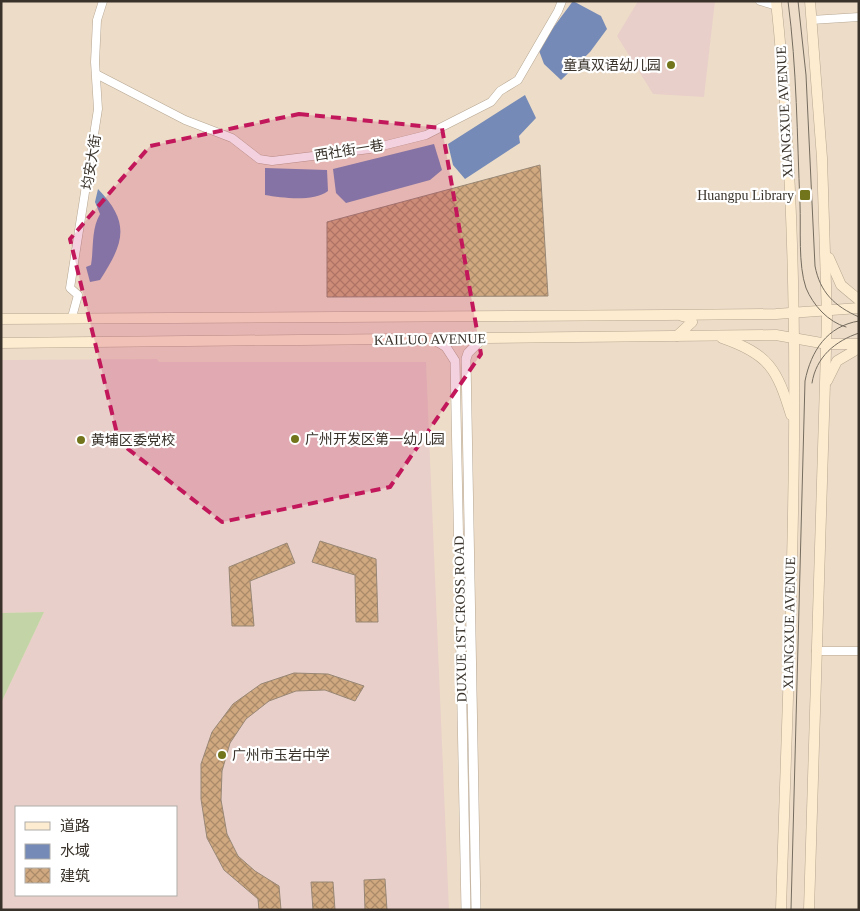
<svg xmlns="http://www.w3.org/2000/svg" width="860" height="911" font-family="'Times New Roman','Noto Sans SC',serif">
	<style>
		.education { fill: #e9cfc9; fill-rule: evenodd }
		.park { fill: #c3d5a7 }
		.water { fill: #758ab7 }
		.building { fill: url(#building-cross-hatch); stroke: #988775 }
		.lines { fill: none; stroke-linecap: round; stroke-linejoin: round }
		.minor-casing { stroke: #b6a692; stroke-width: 9 }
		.tertiary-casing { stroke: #b6a692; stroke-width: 10 }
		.secondary-casing { stroke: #b6a692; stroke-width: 11 }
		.minor { stroke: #fff; stroke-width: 8 }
		.tertiary { stroke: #fff; stroke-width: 9 }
		.secondary { stroke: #fdeccf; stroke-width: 10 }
		.tram { stroke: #756c5f; stroke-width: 1 }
		.marked { fill: #c2185b; fill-opacity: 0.2; stroke: #c2185b; stroke-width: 4; stroke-dasharray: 10 6; stroke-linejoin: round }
		.poi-dot { fill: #73751c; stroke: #fff; stroke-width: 2 }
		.labels { text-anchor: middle; stroke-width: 4.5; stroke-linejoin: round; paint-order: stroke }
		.poi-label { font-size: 14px; fill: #38322a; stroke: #fff; text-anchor: start }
		.street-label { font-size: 14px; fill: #38322a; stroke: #fff }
	</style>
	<defs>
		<pattern id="building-cross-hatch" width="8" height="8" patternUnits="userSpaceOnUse" patternTransform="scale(1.25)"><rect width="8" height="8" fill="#d0a980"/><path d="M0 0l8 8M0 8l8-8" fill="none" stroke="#aa8a69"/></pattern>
	</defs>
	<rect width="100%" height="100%" fill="#edddc8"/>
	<g class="education">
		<path d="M638 1H715L704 97 653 94 617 36Z"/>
		<path d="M157 359 159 362H426L449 910H1V703L44 612 1 613V360ZM16 807H176V895H16Z"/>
	</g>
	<path class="park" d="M44 612 1 703V613Z"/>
	<g class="water">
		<path d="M573 1 601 16 607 29 590 52 561 80 544 64 538 48Z"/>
		<path d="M525 95 536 118 519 136 520 143 465 179 453 165 448 144Z"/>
		<path d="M434 144 442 170 430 180 346 203 336 193 333 169Z"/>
		<path d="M265 168 327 170 328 191C313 202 283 198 265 195Z"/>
		<path d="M98 189C131 223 124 243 100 280L90 282 86 267 91 265C94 247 91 230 100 214L95 202Z"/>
	</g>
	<g class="building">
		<path d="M540 165 548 296 327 297V222Z"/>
		<path d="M320 541 376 559 378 622H356L355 575 312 562Z"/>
		<path d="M287 543 295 563 250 581 254 626H232L229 567Z"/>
		<path d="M294 673 328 674 364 686 355 701 325 690 296 691 269 701 246 719 230 743 222 771 221 800 227 834 238 856 255 871 279 886 281 910H259L258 899 224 870 207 838 201 799V764L212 732 233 704 261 684Z"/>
		<path d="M385 879 387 910H365L364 880Z"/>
		<path d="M311 882H333L335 910H313Z"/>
	</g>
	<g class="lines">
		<g class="minor-casing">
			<g id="minor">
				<path d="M760 1 777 6"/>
				<path d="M811 20 859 17"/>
				<path d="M96 74 185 120 232 138 259 159 272 161 370 149 426 135 491 102 500 91 518 80 558 11 562 1"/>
				<path d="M72 317 78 295 70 288 98 109 95 62 97 20 103 1"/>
				<path d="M816 651H859"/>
			</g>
		</g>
		<g class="tertiary-casing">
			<g id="tertiary">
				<path d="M433 339 446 347 455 361 466 910"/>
				<path d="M476 910 466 359 468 353 482 339"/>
			</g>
		</g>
		<g class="secondary-casing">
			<g id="secondary">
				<path d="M776 1C808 303 790 607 781 910"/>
				<path d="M829 258 841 285 859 300"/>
				<path d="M1 319 666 315 776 314 859 308"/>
				<path d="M677 336 692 322 690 318 682 316"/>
				<path d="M722 338C769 354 777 369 791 415"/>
				<path d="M1 343 776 335 827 344H859"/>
				<path d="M827 381 837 361 859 348"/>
				<path d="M809 910 827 317 822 158 810 1"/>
			</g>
		</g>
		<use href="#minor" class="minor"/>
		<use href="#tertiary" class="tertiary"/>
		<use href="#secondary" class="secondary"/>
		<g class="tram">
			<path d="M788 1C797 69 797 136 800 204 801 228 798 265 806 288 813 305 828 322 846 327"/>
			<path d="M798 1 806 75 815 266C820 292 834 306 859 317"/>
			<path d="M812 383C816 357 835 341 859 333"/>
			<path d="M791 910 805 381C811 351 827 326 859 321"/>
		</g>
	</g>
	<path class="marked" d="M299 114 442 128 481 354 390 487 222 522 119 442 70 239 150 146Z"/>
	<g class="poi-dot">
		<circle cx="671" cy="65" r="5"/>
		<rect x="799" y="189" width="12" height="12" rx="2.5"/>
		<circle cx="295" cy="439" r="5"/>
		<circle cx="81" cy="440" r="5"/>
		<circle cx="222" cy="755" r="5"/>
	</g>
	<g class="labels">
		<g class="poi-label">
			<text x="661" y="70" text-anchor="end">童真双语幼儿园</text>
			<text x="794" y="200" text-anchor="end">Huangpu Library</text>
			<text x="305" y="444">广州开发区第一幼儿园</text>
			<text x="91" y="445">黄埔区委党校</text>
			<text x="232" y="760">广州市玉岩中学</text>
		</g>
		<g class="street-label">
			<text transform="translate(784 112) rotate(-93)" y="5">XIANGXUE AVENUE</text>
			<text transform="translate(349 150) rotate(-9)" y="5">西社街一巷</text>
			<text transform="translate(91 162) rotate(-81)" y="5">均安大街</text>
			<text transform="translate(430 339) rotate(-1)" y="5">KAILUO AVENUE</text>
			<text transform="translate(460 619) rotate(-91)" y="5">DUXUE 1ST CROSS ROAD</text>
			<text transform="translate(789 623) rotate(-89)" y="5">XIANGXUE AVENUE</text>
		</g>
	</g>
	<rect width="860" height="911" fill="none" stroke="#38322a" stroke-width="5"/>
	<rect x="15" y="806" width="162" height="90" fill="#ffffff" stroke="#afadaa"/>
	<rect x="25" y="822" width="25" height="8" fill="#fdeccf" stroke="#afadaa"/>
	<text x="60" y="831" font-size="15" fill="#38322a">道路</text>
	<rect x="25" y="844" width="25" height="15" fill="#758ab7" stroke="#afadaa"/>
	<text x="60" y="856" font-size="15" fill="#38322a">水域</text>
	<rect x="25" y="868" width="25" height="15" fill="url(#building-cross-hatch)" stroke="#afadaa"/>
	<text x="60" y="881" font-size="15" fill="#38322a">建筑</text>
</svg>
